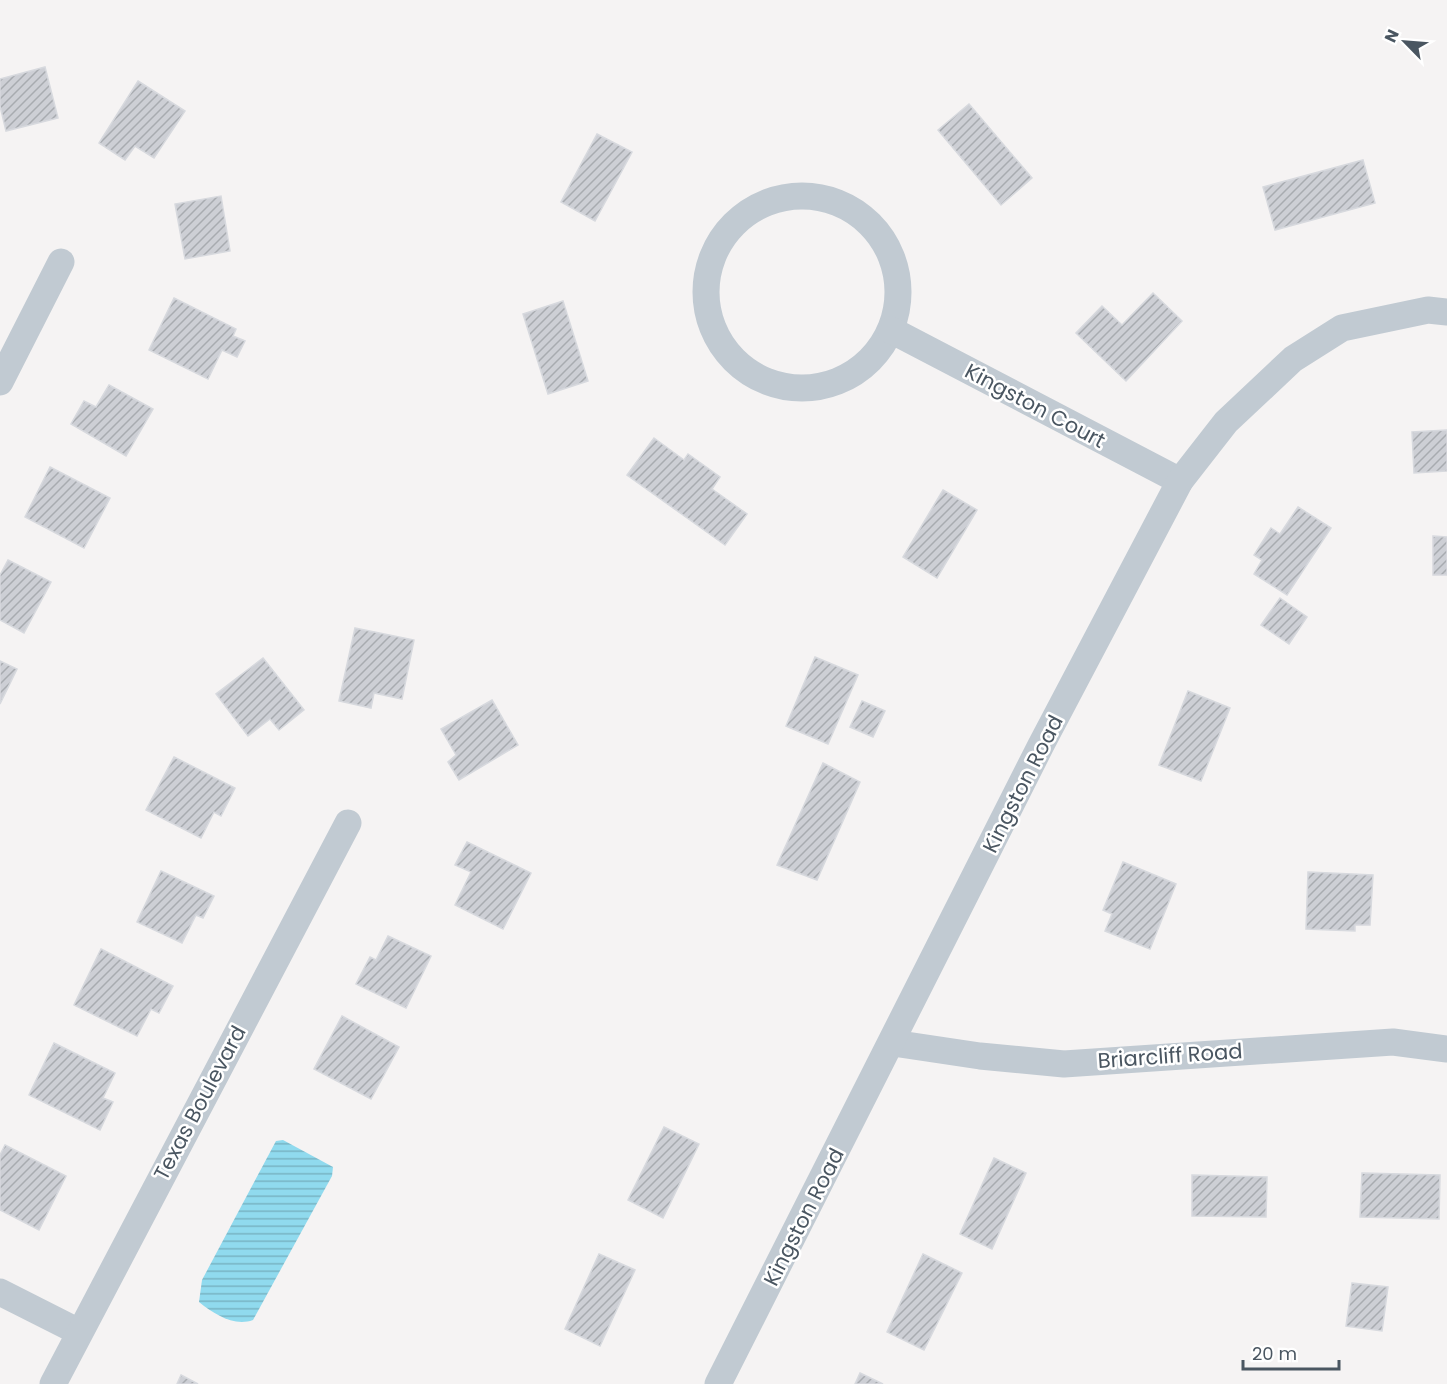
<svg xmlns="http://www.w3.org/2000/svg" width="1447" height="1384" font-family="Poppins,sans-serif">
	<style>
		.water { fill: url(#water-rules) }
		.building { fill: url(#building-hatch); stroke: #d7d9de; stroke-width: 1.5 }
		.lines { fill: none; stroke-linecap: round; stroke-linejoin: round }
		.street { stroke: #c1cad2; stroke-width: 27 }
		.labels { text-anchor: middle; stroke-width: 5; stroke-linejoin: round; paint-order: stroke }
		.street-label { font-size: 21px; fill: #4a5661; stroke: #fff }
	</style>
	<defs>
		<pattern id="water-rules" width="6" height="5" patternUnits="userSpaceOnUse" patternTransform="scale(1.5)"><rect width="6" height="5" fill="#90daee"/><path d="M0 2.5h6" fill="none" stroke="#78b4c4"/></pattern>
		<pattern id="building-hatch" width="6" height="6" patternUnits="userSpaceOnUse" patternTransform="scale(1.5)"><rect width="6" height="6" fill="#cdcfd5"/><path d="M-1 1l2-2M0 6l6-6M5 7l2-2" fill="none" stroke="#a8abb0"/></pattern>
	</defs>
	<rect width="100%" height="100%" fill="#f5f3f3"/>
	<path class="water" d="M283 1140 333 1167 332 1176 253 1320C234 1327 214 1314 199 1302L202 1280 276 1141Z"/>
	<g class="building">
		<path d="M45 67 58 118 6 131 0 106V79Z"/>
		<path d="M138 81 185 111 154 158 135 146 125 160 99 143Z"/>
		<path d="M969 104 1032 178 1001 205 938 130Z"/>
		<path d="M597 134 632 152 595 221 561 202Z"/>
		<path d="M1363 160 1375 203 1275 230 1263 187Z"/>
		<path d="M221 196 230 251 185 259 175 204Z"/>
		<path d="M1153 293 1182 321 1126 381 1076 333 1102 306 1122 325Z"/>
		<path d="M174 298 236 329 233 336 245 341 237 357 222 350 208 379 149 350Z"/>
		<path d="M563 301 588 381 548 394 523 314Z"/>
		<path d="M109 385 153 409 126 456 71 424 84 401 96 407Z"/>
		<path d="M1447 430V471L1414 473 1412 432Z"/>
		<path d="M654 438 684 460 688 454 720 477 712 489 747 514 725 545 627 475Z"/>
		<path d="M50 467 110 498 84 548 25 517Z"/>
		<path d="M943 490 977 510 937 578 903 557Z"/>
		<path d="M1298 507 1331 528 1287 595 1254 574 1262 560 1254 555 1271 528 1280 534Z"/>
		<path d="M1433 536 1447 537V575H1433Z"/>
		<path d="M8 560 51 582 24 633 0 620V575Z"/>
		<path d="M1280 598 1307 617 1289 644 1261 625Z"/>
		<path d="M355 628 414 640 402 699 374 693 371 708 339 701Z"/>
		<path d="M815 657 858 675 828 744 786 726Z"/>
		<path d="M263 658 304 710 279 730 270 719 248 736 216 694Z"/>
		<path d="M0 661 17 669 0 704Z"/>
		<path d="M1188 691 1230 708 1201 781 1159 765Z"/>
		<path d="M492 700 518 745 459 780 448 762 456 755 441 729Z"/>
		<path d="M862 701 885 711 873 737 850 727Z"/>
		<path d="M174 757 235 788 221 816 214 812 201 838 146 810Z"/>
		<path d="M823 763 860 782 817 880 777 865Z"/>
		<path d="M467 842 531 873 503 929 455 905 471 872 455 865Z"/>
		<path d="M1123 862 1176 884 1150 949 1105 931 1112 914 1103 910Z"/>
		<path d="M161 871 214 896 203 918 196 915 182 943 137 922Z"/>
		<path d="M1308 872 1373 875 1370 925H1355V931L1306 929Z"/>
		<path d="M388 936 431 956 406 1008 356 984 370 957 376 960Z"/>
		<path d="M101 949 173 986 159 1013 151 1009 137 1036 74 1005Z"/>
		<path d="M342 1016 399 1047 371 1099 314 1069Z"/>
		<path d="M54 1043 115 1073 103 1098 113 1102 100 1130 29 1095Z"/>
		<path d="M664 1127 699 1144 663 1218 628 1200Z"/>
		<path d="M5 1145 66 1176 39 1230 0 1210V1155Z"/>
		<path d="M994 1158 1026 1173 992 1249 960 1234Z"/>
		<path d="M1362 1173 1440 1175 1439 1219 1360 1217Z"/>
		<path d="M1192 1175 1267 1177 1266 1217 1192 1216Z"/>
		<path d="M599 1254 635 1270 600 1346 565 1329Z"/>
		<path d="M923 1254 962 1273 924 1350 887 1332Z"/>
		<path d="M1352 1283 1388 1287 1382 1331 1346 1326Z"/>
		<path d="M860 1373 883 1384H855Z"/>
		<path d="M181 1375 198 1384H177Z"/>
	</g>
	<g class="lines">
		<g class="street">
			<circle cx="802" cy="292" r="96"/>
			<path d="M891 330 1180 481"/>
			<path d="M0 382 61 262"/>
			<path d="M893 1043 980 1056 1064 1064 1393 1042 1447 1049"/>
			<path d="M0 1292 79 1332"/>
			<path d="M53 1384 348 823"/>
			<path d="M718 1384 1041 745 1180 481 1226 422 1293 359 1342 328 1428 310 1447 312"/>
		</g>
	</g>
	<g class="labels">
		<g class="street-label">
			<text transform="translate(1035 406) rotate(28)" y="7">Kingston Court</text>
			<text transform="translate(1023 784) rotate(-63)" y="7">Kingston Road</text>
			<text transform="translate(1170 1056) rotate(-4)" y="7">Briarcliff Road</text>
			<text transform="translate(200 1103) rotate(-62)" y="7">Texas Boulevard</text>
			<text transform="translate(804 1217) rotate(-63)" y="7">Kingston Road</text>
		</g>
	</g>
	<g transform="translate(1405 42) rotate(295)" stroke="#ffffff" stroke-width="4.5" paint-order="stroke">
	<path d="M0-4.5L10 22L0 15L-10 22Z" fill="#4a5661"/>
	<text y="-9" font-size="16" font-weight="bold" text-anchor="middle" fill="#4a5661">N</text>
	</g>
	<path d="M1243 1360v9h96v-9" fill="none" stroke="#4a5661" stroke-width="3"/>
	<text x="1252" y="1360" font-size="18" fill="#4a5661" stroke="#ffffff" stroke-width="4.5" paint-order="stroke">20 m</text>
</svg>
